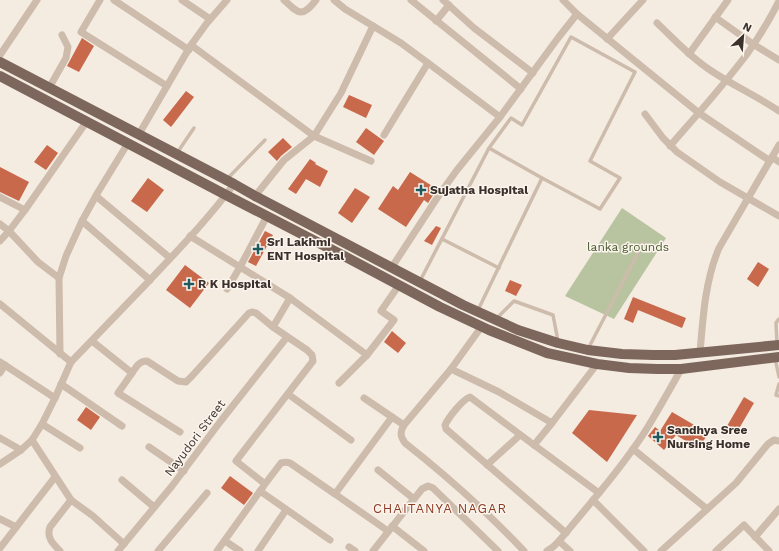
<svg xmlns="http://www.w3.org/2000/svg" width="779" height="551" font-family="'Work Sans',sans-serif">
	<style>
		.green { fill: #b8c4a0 }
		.building { fill: #c8694b }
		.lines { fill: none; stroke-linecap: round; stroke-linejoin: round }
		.lane { stroke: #cdbbac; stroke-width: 3.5 }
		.street { stroke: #cdbbac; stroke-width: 7 }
		.primary { stroke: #7d675c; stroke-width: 10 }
		.poi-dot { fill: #1f5a5e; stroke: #fbf5ee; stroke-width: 1.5 }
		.labels { text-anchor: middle; stroke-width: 3; stroke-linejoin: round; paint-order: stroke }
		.poi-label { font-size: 12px; font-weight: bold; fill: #3b302b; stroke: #fbf5ee; text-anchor: start }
		.park-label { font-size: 12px; fill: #4a5a2e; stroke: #fbf5ee }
		.street-label { font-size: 12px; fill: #3b302b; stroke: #fbf5ee }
		.neighbourhood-label { font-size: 13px; letter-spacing: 1px; fill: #8c3b22; stroke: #fbf5ee }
	</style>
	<rect width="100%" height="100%" fill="#f4ebe1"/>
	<path class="green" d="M622 208 666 238 614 319 565 296Z"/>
	<g class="building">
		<path d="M82 38 94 46 79 72 67 66Z"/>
		<path d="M186 91 194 97 171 127 163 120Z"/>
		<path d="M349 95 372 105 366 118 343 107Z"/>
		<path d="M366 128 384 141 374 155 356 142Z"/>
		<path d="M283 138 292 147 281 156 277 161 268 152Z"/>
		<path d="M47 145 58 153 46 170 34 162Z"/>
		<path d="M310 159 316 163 315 164 328 171 320 187 306 179 296 194 288 189Z"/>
		<path d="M0 167 29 182 19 201 0 192Z"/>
		<path d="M410 172 437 189 428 203 424 200 406 227 378 209 393 186 398 190Z"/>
		<path d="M148 178 164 190 147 212 131 201Z"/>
		<path d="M355 188 370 197 352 223 338 213Z"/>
		<path d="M436 226 441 228 432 245 424 241Z"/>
		<path d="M265 231 273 235 256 266 248 262Z"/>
		<path d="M758 262 769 269 758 287 747 279Z"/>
		<path d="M185 265 209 283 190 308 166 290Z"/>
		<path d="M510 280 522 285 516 296 505 291Z"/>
		<path d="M633 297 686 318 682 328 638 310 633 323 624 319Z"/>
		<path d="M392 331 406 343 398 353 384 342Z"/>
		<path d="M744 397 754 403 737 432 727 426Z"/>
		<path d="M86 407 100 417 91 430 77 420Z"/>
		<path d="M589 410 637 415 607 462 572 433Z"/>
		<path d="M672 412 708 433 699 449 676 435 664 450 648 436 655 427 660 431Z"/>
		<path d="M230 476 253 493 244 505 221 488Z"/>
	</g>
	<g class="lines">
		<g class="lane">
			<path d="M177 153 194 128"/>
			<path d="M227 179 265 140"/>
			<path d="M442 239 499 268"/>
			<path d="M420 281 489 148 542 178 600 209 620 178 590 161 635 72 571 37 522 125 511 118 489 148"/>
			<path d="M478 310 542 178"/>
			<path d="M496 319 514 301 553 315 558 341"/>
			<path d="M777 344 776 323 778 320 779 319"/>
			<path d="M588 349 643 243"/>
			<path d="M775 358 779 377"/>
			<path d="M779 384 776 395 779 396"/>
		</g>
		<g class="street">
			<path d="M100 0 81 32 167 86"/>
			<path d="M114 0 189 50"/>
			<path d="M182 0 210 19"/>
			<path d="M284 0C299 14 302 18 316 0"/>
			<path d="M334 0 345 9 373 26"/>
			<path d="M411 0 521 89"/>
			<path d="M443 0 474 28 533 73"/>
			<path d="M563 0 577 14"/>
			<path d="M715 17 753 44 779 60"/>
			<path d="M436 21 449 5"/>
			<path d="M657 23C674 39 690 57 710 70 732 85 757 96 779 111"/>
			<path d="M607 39 643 0"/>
			<path d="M191 45 314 136 371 161"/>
			<path d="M689 54 728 0"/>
			<path d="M0 55 37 0"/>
			<path d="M49 88 66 58 68 47 62 35"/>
			<path d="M645 114 663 138 677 152 720 182 779 216"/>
			<path d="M139 134 191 45 207 23 227 0"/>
			<path d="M384 135 428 63 500 117"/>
			<path d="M670 146C696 116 723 86 747 54 759 37 770 19 779 1"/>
			<path d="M772 157 779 162"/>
			<path d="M96 196 170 258"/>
			<path d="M255 196 284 160 314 136 341 93 373 26 401 43 428 63"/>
			<path d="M0 197 25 210"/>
			<path d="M0 224 9 231 38 262 59 278 60 354"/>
			<path d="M190 236 290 298"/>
			<path d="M0 241 9 231 25 210 87 121"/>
			<path d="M392 267 439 195 457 170 500 117 558 38 577 14 699 113 770 161"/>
			<path d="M59 278 66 256 82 221"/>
			<path d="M150 280C179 249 209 218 234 184"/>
			<path d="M227 289 240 267 267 216"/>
			<path d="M0 304 71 362"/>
			<path d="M273 327 307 350 312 355 313 361 236 461 265 484 281 463C285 462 287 462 290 463L335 494 392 417 404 425 451 369 499 392 552 423 534 445 599 493C618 470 637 446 652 420 662 403 672 386 681 369"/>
			<path d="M92 341 132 373C136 367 139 361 147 361L178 381 186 382 192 376 249 313 252 312 256 313 273 327 290 298 367 355 394 320 381 311 399 285"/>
			<path d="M700 353C703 317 705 281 719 248L779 145"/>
			<path d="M0 362 55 398"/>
			<path d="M451 369 482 326"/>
			<path d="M0 373 5 365"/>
			<path d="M132 373 118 393 180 432"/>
			<path d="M339 383 367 355"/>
			<path d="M61 384 122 426"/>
			<path d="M288 394 351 440"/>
			<path d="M364 398 392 417"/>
			<path d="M552 423 597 364"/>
			<path d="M42 424 80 448"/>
			<path d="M404 425C400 432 400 436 405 443 447 476 487 512 524 551"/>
			<path d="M0 438 21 450"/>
			<path d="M32 440 71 500 50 527C46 537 53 544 60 551"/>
			<path d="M534 445 470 397C462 400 449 417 445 425L446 429 566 533"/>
			<path d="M149 447 184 471"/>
			<path d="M633 449 707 509"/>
			<path d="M0 464 21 450 32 440 42 424 55 398 71 362 150 280 82 221 98 192 128 143"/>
			<path d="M487 465 520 435"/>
			<path d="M378 470 414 499"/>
			<path d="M122 480 154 507"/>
			<path d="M260 491 330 540"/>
			<path d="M335 494 388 531"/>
			<path d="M71 500 93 516 124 544"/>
			<path d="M593 500 644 551"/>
			<path d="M0 519 16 527"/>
			<path d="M392 526 424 551"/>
			<path d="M755 537 779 509"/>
			<path d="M225 541 240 551"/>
			<path d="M559 541 570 551"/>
			<path d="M349 547 355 551"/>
			<path d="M0 548 55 477"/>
			<path d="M118 551 172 486 220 422 287 337"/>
			<path d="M158 551 207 493"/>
			<path d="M217 551 263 487"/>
			<path d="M258 551 286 510"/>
			<path d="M373 551 414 499 422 489 428 486 433 488 498 551"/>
			<path d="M547 551 553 547 559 541 599 493"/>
			<path d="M661 551 736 483 768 444 774 440 779 441"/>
			<path d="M716 551 744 525 769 551"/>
		</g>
		<g class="primary">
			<path d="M0 62 234 184 255 196 463 305 518 330 558 343 588 350 622 354 653 355H675L779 345"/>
			<path d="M0 76 226 195 346 257 440 307 489 330 547 353 597 364 629 368 657 369H681L779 357"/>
		</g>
	</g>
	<g class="poi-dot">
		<path d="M419 184h4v4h4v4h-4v4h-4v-4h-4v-4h4z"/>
		<path d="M256 243h4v4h4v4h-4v4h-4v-4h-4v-4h4z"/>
		<path d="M187 278h4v4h4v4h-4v4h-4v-4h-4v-4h4z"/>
		<path d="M656 431h4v4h4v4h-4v4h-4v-4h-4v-4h4z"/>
	</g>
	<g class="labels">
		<g class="poi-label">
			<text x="430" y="194">Sujatha Hospital</text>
			<text x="267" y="246">Sri Lakhmi<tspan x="267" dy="14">ENT Hospital</tspan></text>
			<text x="198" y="288">R K Hospital</text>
			<text x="667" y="434">Sandhya Sree<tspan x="667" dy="14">Nursing Home</tspan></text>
		</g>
		<g class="park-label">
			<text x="628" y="251">lanka grounds</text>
		</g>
		<g class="street-label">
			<text transform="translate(195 438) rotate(-53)" y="4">Nayudori Street</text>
		</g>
		<g class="neighbourhood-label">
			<text x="440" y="513">CHAITANYA NAGAR</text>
		</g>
	</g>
	<g transform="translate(743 36) rotate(26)" stroke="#fbf5ee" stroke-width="3" paint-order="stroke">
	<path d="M0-3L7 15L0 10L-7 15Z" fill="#3b302b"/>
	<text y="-6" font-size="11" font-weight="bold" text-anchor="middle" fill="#3b302b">N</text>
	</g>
</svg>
